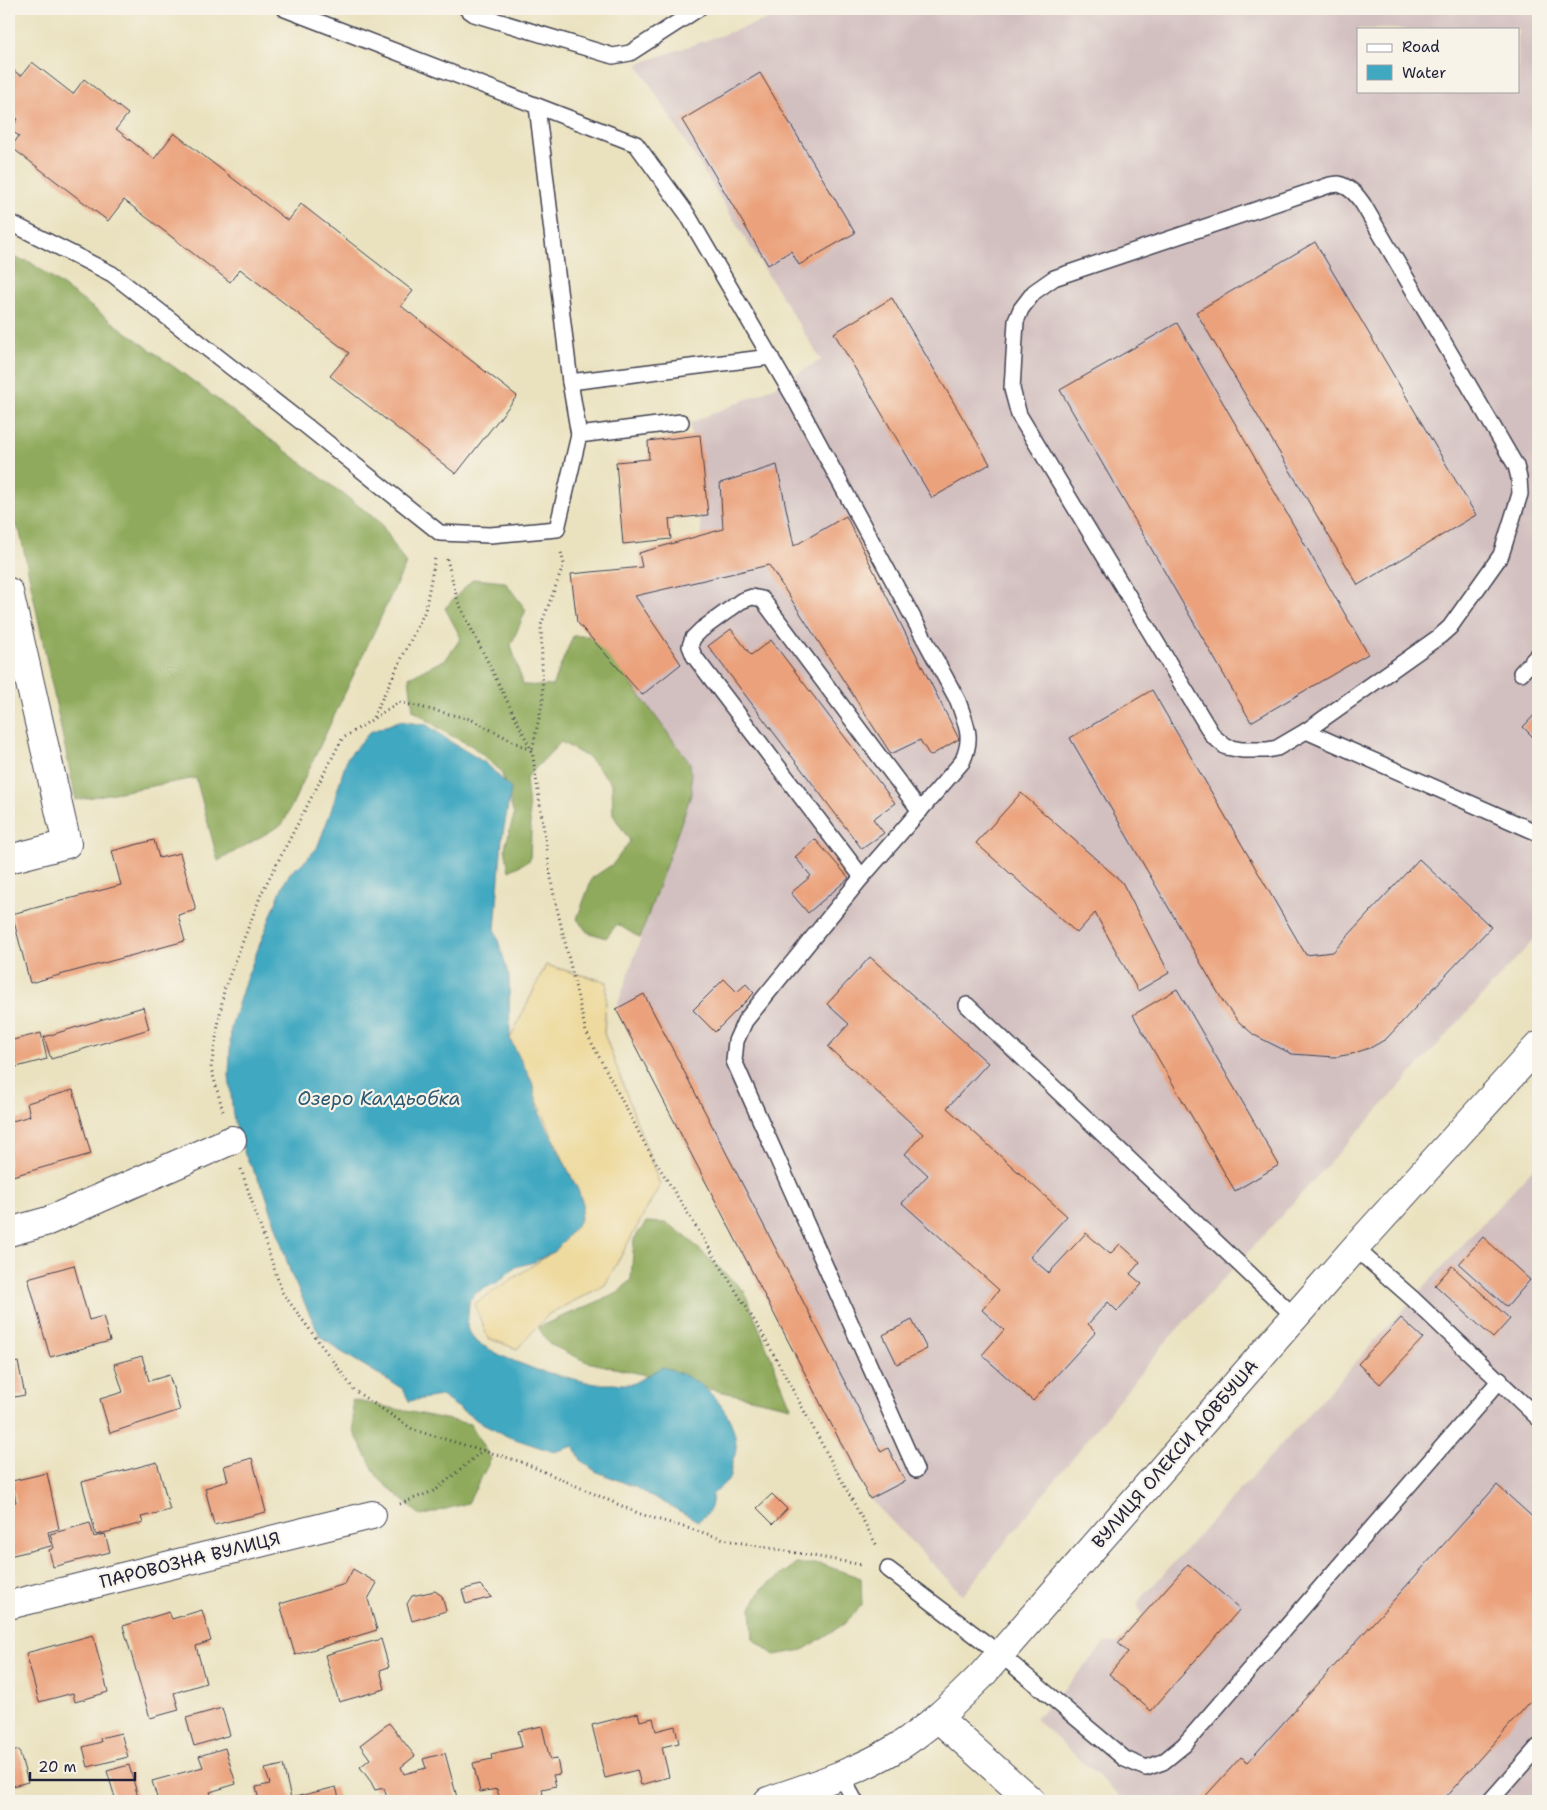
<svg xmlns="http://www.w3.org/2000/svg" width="1547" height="1810" font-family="'Shantell Sans',sans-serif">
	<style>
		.industrial { fill: #d2bfbf; fill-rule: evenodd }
		.forest { fill: #8faa5b; stroke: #58664b }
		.sand { fill: #eeda9e; stroke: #887e6c }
		.water { fill: #41a8c1; stroke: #32657e }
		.building { fill: #eba27b }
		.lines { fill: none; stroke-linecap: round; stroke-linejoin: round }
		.service-casing { stroke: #403f4f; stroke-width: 18 }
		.minor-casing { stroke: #403f4f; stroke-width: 30 }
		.path { stroke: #403f4f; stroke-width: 3; stroke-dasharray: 1 4; stroke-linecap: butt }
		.service { stroke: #fff; stroke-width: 15 }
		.minor { stroke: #fff; stroke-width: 28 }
		.labels { text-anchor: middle; stroke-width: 4.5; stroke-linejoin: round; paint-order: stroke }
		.street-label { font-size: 18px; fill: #22223b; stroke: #f7f3e8 }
		.water-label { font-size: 19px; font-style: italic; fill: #2e5871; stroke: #f7f3e8 }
	</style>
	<rect width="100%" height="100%" fill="#f7f3e8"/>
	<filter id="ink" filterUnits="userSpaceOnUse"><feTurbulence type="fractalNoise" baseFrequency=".02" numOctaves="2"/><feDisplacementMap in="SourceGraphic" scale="10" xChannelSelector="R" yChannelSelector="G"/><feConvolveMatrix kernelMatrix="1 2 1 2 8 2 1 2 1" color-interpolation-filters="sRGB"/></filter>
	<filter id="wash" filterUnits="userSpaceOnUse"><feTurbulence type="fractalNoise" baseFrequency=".0096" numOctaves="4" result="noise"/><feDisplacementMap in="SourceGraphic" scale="20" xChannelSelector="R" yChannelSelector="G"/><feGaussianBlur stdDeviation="1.12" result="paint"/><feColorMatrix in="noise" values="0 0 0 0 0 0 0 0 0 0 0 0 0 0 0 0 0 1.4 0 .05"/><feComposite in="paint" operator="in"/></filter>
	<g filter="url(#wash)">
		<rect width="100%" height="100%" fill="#eae2bf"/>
		<g class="industrial">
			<path d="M798 9H1538V935L1163 1345 963 1595 870 1499 616 1009 692 792 690 763 575 607 600 581 703 550 690 423 764 392 821 360 637 64ZM1358 29H1518V91H1358Z"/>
			<path d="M1538 1163V1801H1126L1035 1719 1055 1699 1105 1643H1118L1142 1616 1137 1603 1413 1299Z"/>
		</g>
		<g class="forest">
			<path d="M9 256 30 262 181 372 380 522 406 564 283 824 218 861 196 778 76 800 20 532 9 516Z"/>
			<path d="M473 579 505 582 526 610 511 645 523 685 552 686 573 636H596L690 763 692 792 640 938 617 924 606 938 587 932 577 919 592 878 613 864 630 841 613 815 612 784 589 758 561 742 526 778 531 831 530 860 509 871 505 848 514 815 501 771 472 746 446 733 413 710 409 677 446 659 461 638 445 608Z"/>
			<path d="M646 1222 667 1223 684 1235 744 1291 791 1407 587 1362 549 1344 538 1327 618 1293 631 1279 634 1239Z"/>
			<path d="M352 1400 470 1424 491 1459 468 1503 421 1516 378 1478 354 1432Z"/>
			<path d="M796 1564H821L861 1578 862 1605 844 1624 803 1650 774 1655 753 1639 751 1608 762 1589Z"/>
		</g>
		<path class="sand" d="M546 965 607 982 604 1033 660 1185 605 1285 549 1314 517 1349 488 1338 474 1304 556 1250 583 1204 510 1039Z"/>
		<path class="water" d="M399 721 427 725 451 742 487 764 511 789 502 839 495 930 509 976 510 1039 532 1082 540 1114 578 1190 583 1204 579 1222 556 1250 534 1262 515 1267 498 1282 475 1293 469 1302 467 1328 476 1342 504 1357 537 1370 595 1384H632L663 1367C672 1370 681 1373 688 1377 713 1390 736 1418 736 1447 736 1458 729 1464 731 1477L712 1495C713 1509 709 1513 698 1521L635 1487 595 1471 581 1460 574 1446 554 1452 509 1437 484 1425 441 1396 409 1401 403 1389 340 1351 320 1336 291 1274 265 1192 245 1155 233 1116 229 1075 231 1027 245 982 283 885 290 873 305 861 317 848 331 811 347 758 370 732Z"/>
		<g id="blocks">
			<g class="building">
				<path d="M32 62 73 94 84 79 128 114 116 129 154 159 174 133 288 221 301 204 413 291 401 306 517 396 456 474 330 376 349 353 240 269 230 282 124 200 108 221 11 147 19 136 10 130 18 119 9 111V67L21 76Z"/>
				<path d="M760 73 855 233 799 265 791 251 768 265 682 120Z"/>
				<path d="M1315 242 1476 515 1358 585 1196 312Z"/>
				<path d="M892 298 990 464 932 498 834 333Z"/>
				<path d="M1177 323 1368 654 1251 722 1060 390Z"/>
				<path d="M700 435 708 515 669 519 671 539 623 544 616 462 649 459 648 441Z"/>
				<path d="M777 465 794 546 846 516 959 739 930 756 920 740 891 754 769 565 635 596 681 664 642 695 577 622 571 574 642 567 639 553 723 529 720 483Z"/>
				<path d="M731 629 751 655 771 640 895 803 873 819 884 833 862 849 708 646Z"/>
				<path d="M1152 690 1306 955 1333 952 1419 859 1491 927 1386 1039 1372 1047 1352 1054 1335 1057 1292 1054 1254 1035 1238 1021 1224 1003 1070 738Z"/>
				<path d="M1538 711V742L1523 727Z"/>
				<path d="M1021 793 1122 882 1169 973 1138 991 1095 913 1077 933 976 843Z"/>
				<path d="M815 839 849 878 808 913 791 893 811 876 795 857Z"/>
				<path d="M154 840 159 858 180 853 196 910 178 915 185 941 30 983 12 914 121 885 112 851Z"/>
				<path d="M870 957 988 1063 947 1108 1067 1216 1030 1257 1049 1273 1086 1233 1110 1254 1120 1244 1140 1262 1130 1274 1142 1284 1117 1311 1108 1302 1088 1324 1096 1332 1033 1401 982 1355 1004 1330 982 1310 999 1290 902 1203 928 1175 905 1154 923 1134 828 1047 849 1024 827 1004Z"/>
				<path d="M724 979 737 992 746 984 754 993 715 1032 693 1010Z"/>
				<path d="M1177 989 1279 1165 1235 1191 1133 1015Z"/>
				<path d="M644 994 881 1452 888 1448 905 1481 870 1499 616 1009Z"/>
				<path d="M143 1007 149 1029 51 1059 44 1037Z"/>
				<path d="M41 1033 47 1059 9 1069V1041Z"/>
				<path d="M73 1090 91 1154 9 1177V1122L30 1116 27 1103Z"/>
				<path d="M1483 1237 1530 1280 1507 1307 1459 1264Z"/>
				<path d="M74 1265 89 1320 103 1316 110 1341 50 1357 28 1278Z"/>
				<path d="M1452 1266 1510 1319 1493 1338 1435 1285Z"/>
				<path d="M1401 1318 1423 1338 1380 1384 1358 1364Z"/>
				<path d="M912 1320 927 1349 897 1364 883 1335Z"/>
				<path d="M142 1356 149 1381 169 1375 180 1410 110 1433 100 1399 123 1392 114 1364Z"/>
				<path d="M18 1362 25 1395 9 1398V1364Z"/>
				<path d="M252 1458 266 1512 214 1525 205 1488 228 1481 224 1466Z"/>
				<path d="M157 1462 170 1510 141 1517 143 1523 96 1535 82 1482Z"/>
				<path d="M47 1473 59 1529 48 1532 51 1546 9 1556V1503L16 1502 12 1481Z"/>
				<path d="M1497 1485 1538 1522V1693L1442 1801H1201L1241 1757 1248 1762Z"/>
				<path d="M772 1494 787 1509 773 1524 757 1508Z"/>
				<path d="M90 1523 94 1537 105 1534 110 1552 53 1567 49 1550 54 1548 50 1534Z"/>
				<path d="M1188 1564 1240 1609 1151 1711 1109 1674 1128 1652 1118 1643Z"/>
				<path d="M353 1569 377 1583 368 1599 377 1630 295 1655 280 1604 345 1584Z"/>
				<path d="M480 1585 492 1597 466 1604 462 1590Z"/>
				<path d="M435 1591 442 1596 446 1611 412 1621 407 1604 412 1596Z"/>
				<path d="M202 1610 211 1641 196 1646 206 1683 174 1693 179 1710 150 1718 123 1626 169 1612 172 1619Z"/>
				<path d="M93 1635 108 1692 75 1702 73 1693 39 1702 26 1653Z"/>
				<path d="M381 1639 389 1667 380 1670 385 1689 339 1702 325 1655Z"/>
				<path d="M222 1708 230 1735 194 1746 186 1718Z"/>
				<path d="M638 1713 640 1721 653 1718 656 1731 675 1726 679 1743 662 1747 669 1777 641 1785 637 1770 605 1778 592 1725Z"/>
				<path d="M389 1723 415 1756 401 1767 404 1774 426 1768 423 1759 445 1753 458 1801H388L384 1788 375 1790 371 1782 360 1767 370 1759 360 1745Z"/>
				<path d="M542 1726 550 1760 557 1759 560 1774 553 1775 556 1786 542 1789 543 1795 516 1801H500L497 1789 480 1792 473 1763 492 1759 491 1754 522 1747 518 1731Z"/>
				<path d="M121 1733 128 1757 88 1767 83 1747 101 1742 100 1738Z"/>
				<path d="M225 1748 236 1784 210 1792 213 1801H158L152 1781 203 1767 199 1756Z"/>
				<path d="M19 1750 28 1782 9 1787V1753Z"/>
				<path d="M129 1765 138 1797 124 1801H116L107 1771Z"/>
				<path d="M283 1765 291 1798 336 1787 340 1801H259L256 1787 270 1784 265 1769Z"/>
			</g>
		</g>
	</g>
	<g filter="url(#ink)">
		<use href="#blocks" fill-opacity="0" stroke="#403f4f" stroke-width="1"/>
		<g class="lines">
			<g class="service-casing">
				<g id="service">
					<path d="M285 9 636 144 687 214 796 401 958 701C966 725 974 737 962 762L862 877 745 1021 736 1041 734 1061 916 1470"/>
					<path d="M467 9 474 14 613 56 630 53 698 9"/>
					<path d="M537 106 570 382 579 435"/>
					<path d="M1339 184C1351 188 1356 194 1363 204L1516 466 1519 478 1520 494 1501 555 1450 627 1440 636 1306 731 1277 748 1267 750H1242L1226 747 1213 736 1019 415 1012 389 1016 321 1021 309 1034 292 1054 278 1330 185Z"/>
					<path d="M9 222 112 274 305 425 440 533 490 535 557 529 579 435 681 422"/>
					<path d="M570 382 771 357"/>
					<path d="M1521 673 1538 655"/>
					<path d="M1306 731 1538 833"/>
					<path d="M862 877 694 656 690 646 693 638 701 630 741 601 752 597 762 599 920 811"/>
					<path d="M967 1005 1295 1317"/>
					<path d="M1355 1248 1413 1299 1538 1418"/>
					<path d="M888 1569 1000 1654 1125 1759 1146 1768 1163 1762 1184 1745 1500 1380"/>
					<path d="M841 1776 855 1801"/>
					<path d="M1490 1801 1538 1747"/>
				</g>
			</g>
			<g class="minor-casing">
				<g id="minor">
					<path d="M9 592 67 844 9 859"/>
					<path d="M9 1232 48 1221 232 1140"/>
					<path d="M9 1605 372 1515"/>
					<path d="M938 1718 1031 1801"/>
					<path d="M768 1801C811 1786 854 1773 893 1750 927 1730 954 1703 981 1676L1355 1248 1538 1046"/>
				</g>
			</g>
			<g class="path">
				<path d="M447 559 458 602 532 751 553 891 586 1032 646 1146 762 1333 877 1546"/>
				<path d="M373 717 425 611 435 558"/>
				<path d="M223 1111 211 1068 224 990 262 892 342 739 399 702 470 719 532 751 543 700 541 625 564 564 561 552"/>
				<path d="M241 1169 282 1292 355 1391 414 1430 522 1462 640 1514 731 1541 863 1565"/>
				<path d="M400 1504 436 1490 483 1450"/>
			</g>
			<use href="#service" class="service"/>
			<use href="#minor" class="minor"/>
		</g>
	</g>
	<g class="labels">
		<g class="street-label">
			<text transform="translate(1175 1454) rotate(-49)" y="6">ВУЛИЦЯ ОЛЕКСИ ДОВБУША</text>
			<text transform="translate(190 1560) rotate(-14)" y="6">ПАРОВОЗНА ВУЛИЦЯ</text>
		</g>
		<g class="water-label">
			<text x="379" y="1105">Озеро Калдьобка</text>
		</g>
	</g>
	<rect width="1547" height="1810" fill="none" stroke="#f7f3e8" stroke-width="30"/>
	<rect x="1357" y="28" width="162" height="65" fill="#f7f3e8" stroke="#a29fa3"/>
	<rect x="1367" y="44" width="25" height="8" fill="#ffffff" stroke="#a29fa3"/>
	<text x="1402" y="52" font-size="15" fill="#22223b">Road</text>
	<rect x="1367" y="65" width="25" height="15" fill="#41a8c1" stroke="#a29fa3"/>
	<text x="1402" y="78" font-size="15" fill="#22223b">Water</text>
	<path d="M30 1772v8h105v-8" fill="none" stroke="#22223b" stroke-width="2.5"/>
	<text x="38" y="1772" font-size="15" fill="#22223b" stroke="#f7f3e8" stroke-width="4" paint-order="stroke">20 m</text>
</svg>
